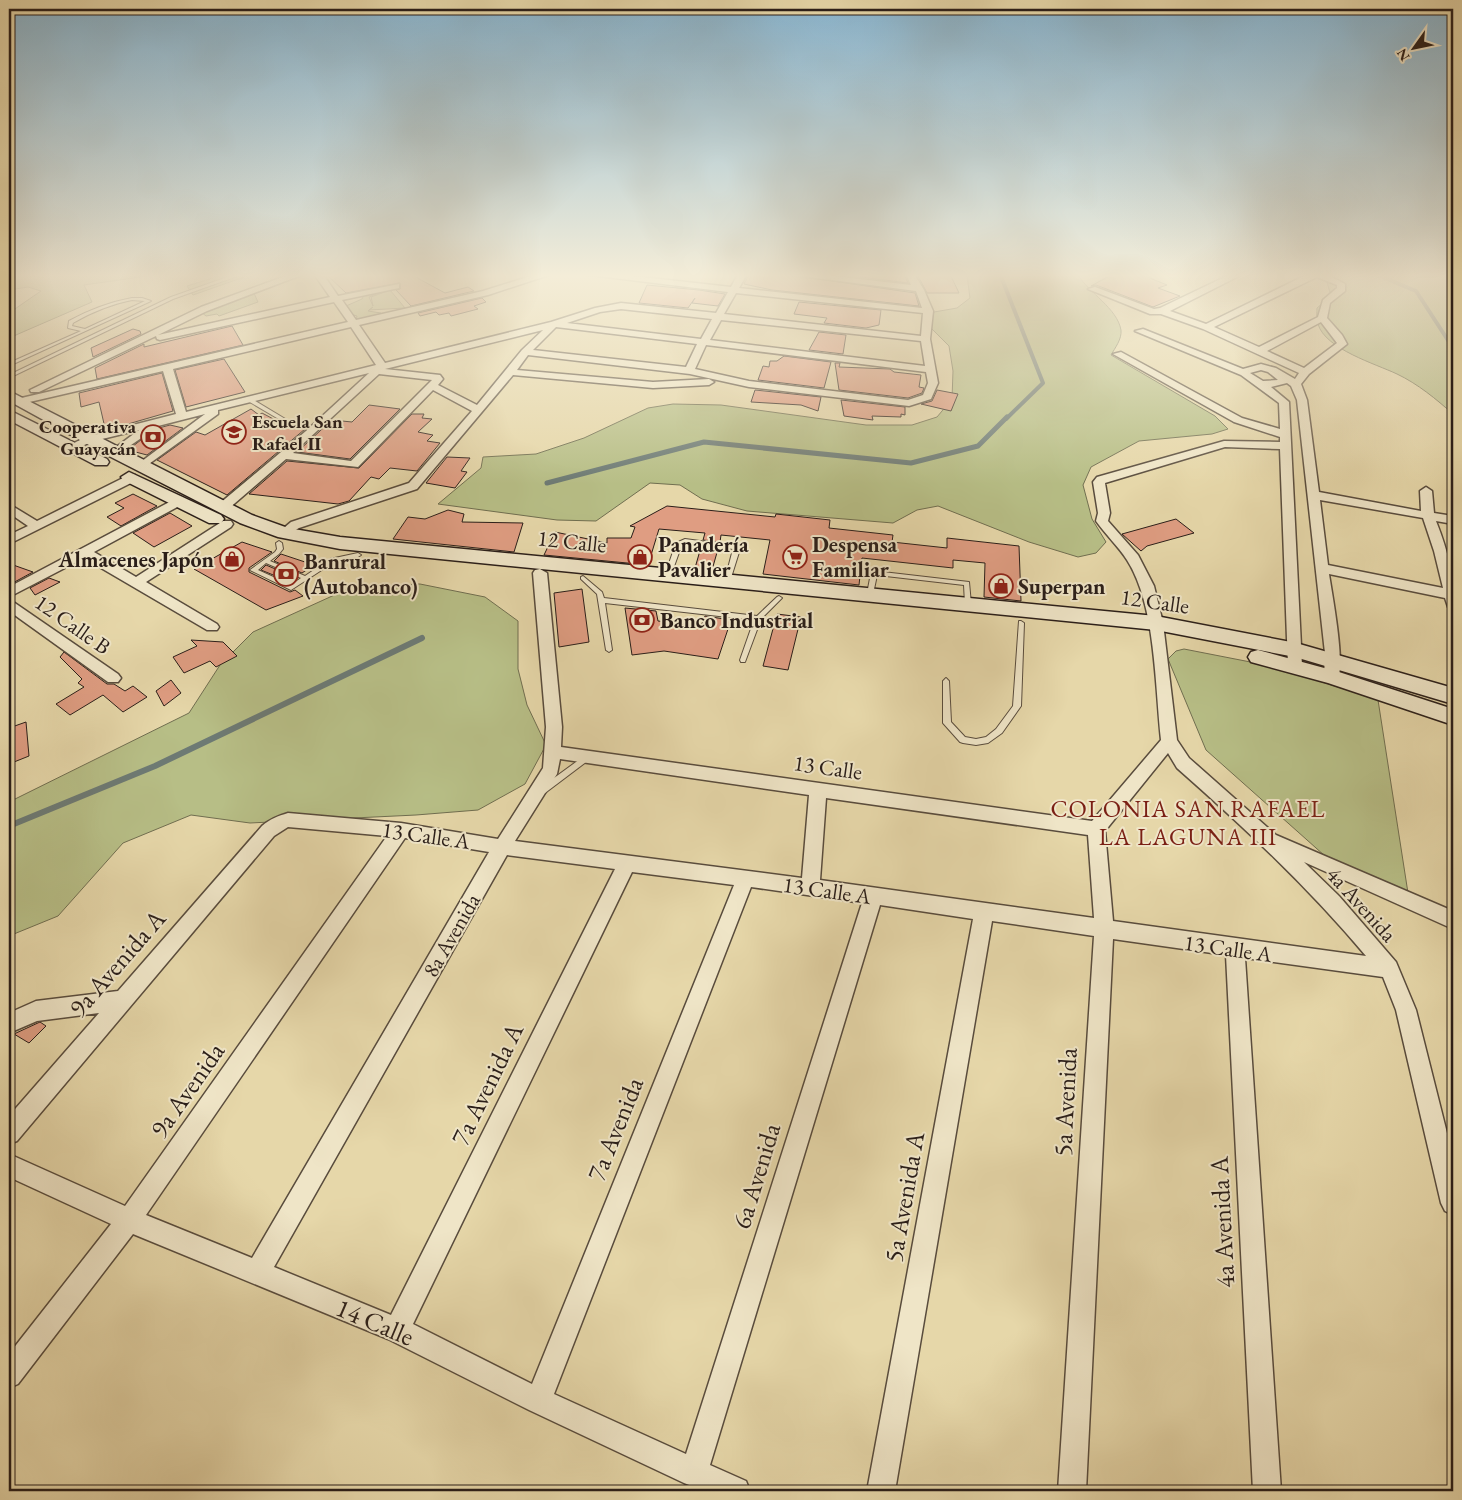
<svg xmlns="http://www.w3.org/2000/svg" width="1462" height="1500" font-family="'EB Garamond',serif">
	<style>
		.green { fill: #b7be86; stroke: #706e50 }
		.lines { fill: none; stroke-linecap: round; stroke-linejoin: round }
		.stream-far2 { stroke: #6d7a74; stroke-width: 4 }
		.stream-far1 { stroke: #6d7a74; stroke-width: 5 }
		.stream { stroke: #6d7a74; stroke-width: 6 }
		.building { fill: #df9d82; stroke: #2a1e19 }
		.service-casing { stroke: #594c3d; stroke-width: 2 }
		.minor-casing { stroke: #594c3d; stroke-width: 3 }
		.secondary-casing { stroke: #2a1e19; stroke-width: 3 }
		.service { fill: #efe5c7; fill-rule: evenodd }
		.minor { fill: #efe5c7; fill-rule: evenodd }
		.secondary { fill: #efe5c7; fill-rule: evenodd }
		.labels { text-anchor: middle; stroke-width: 4; stroke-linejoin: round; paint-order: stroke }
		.far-poi-label { font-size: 19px; font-weight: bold; fill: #2a1e19; stroke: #efe5c7; text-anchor: start }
		.street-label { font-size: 22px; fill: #2a1e19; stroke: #efe5c7 }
		.poi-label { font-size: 22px; font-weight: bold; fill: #2a1e19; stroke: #efe5c7; text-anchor: start }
		.neighbourhood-label { font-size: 24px; letter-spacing: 1px; fill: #7a1f14; stroke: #efe5c7 }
		.near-street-label { font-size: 26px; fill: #2a1e19; stroke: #efe5c7 }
	</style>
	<rect width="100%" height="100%" fill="#e6d7a9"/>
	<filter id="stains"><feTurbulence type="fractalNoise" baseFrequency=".004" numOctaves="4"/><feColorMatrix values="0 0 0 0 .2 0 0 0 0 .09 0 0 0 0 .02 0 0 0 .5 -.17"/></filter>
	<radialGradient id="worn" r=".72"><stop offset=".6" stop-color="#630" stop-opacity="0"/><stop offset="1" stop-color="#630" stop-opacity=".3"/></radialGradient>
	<g class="green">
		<path d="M9 275V274L154 275 84 285 92 302 9 338V313L41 291 28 287 9 290Z"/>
		<path d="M216 275 247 276 193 295 187 286 213 278Z"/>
		<path d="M967 275H1078C1089 293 1117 308 1121 330 1122 339 1115 348 1111 355L1215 416 1228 429 1212 434 1139 441 1091 467 1083 485 1092 519 1106 542 1096 553 1078 557 1029 542 938 506 917 510 893 523 747 511 702 499 680 485 650 483 596 521 557 520 438 504 481 468 483 457 536 454 584 438 648 408 673 404 721 405 866 425H912L937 417 952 399 953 371 949 346 930 327 934 312 957 308 970 298Z"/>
		<path d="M1316 275H1453V414C1436 399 1418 384 1397 374 1376 364 1325 349 1318 324 1316 319 1317 313 1317 308L1331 296 1327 282Z"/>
		<path d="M389 289 369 297 373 306 371 297 390 290 405 308 369 310 373 307 368 311 381 313 377 318 356 321 357 316 350 314 346 306 362 299 364 295Z"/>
		<path d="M253 291 258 302 219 316 217 314 206 316 201 312Z"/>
		<path d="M420 584 485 597 518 621V669L527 705 546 745 525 784 478 810 416 815 250 823 191 815 123 843 58 916 9 936V802L189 713 220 665 253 632 352 587Z"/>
		<path d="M1184 649 1276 667 1378 700 1408 893 1325 856 1206 750 1168 659 1176 651Z"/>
	</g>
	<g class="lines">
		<g class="stream-far2">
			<path d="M1000 274 1043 383 1006 419"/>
			<path d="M1375 274 1416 291 1453 348"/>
		</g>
		<path class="stream-far1" d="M547 483 704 442 911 463 978 446 1007 417"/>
		<path class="stream" d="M9 826 155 766 422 638"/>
	</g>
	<g class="building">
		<path d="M326 274H410L445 293 468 287 474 291 411 306 396 290 400 289V283L346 293Z"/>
		<path d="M749 274H784L915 293 919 306 772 290 744 284Z"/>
		<path d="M837 274H904L908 283Z"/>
		<path d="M917 274H950L959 293H927Z"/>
		<path d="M1113 274H1140L1167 285 1158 288 1180 296 1153 307 1096 285 1091 286Z"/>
		<path d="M647 285 699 290 725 294 718 306 692 303 695 298 688 308 639 303Z"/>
		<path d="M482 298 486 302 474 306 478 309 451 316 449 313 439 315 436 312 420 316 418 313Z"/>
		<path d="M799 302 881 310 879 325 866 328 824 323 827 318 794 314Z"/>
		<path d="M232 326 243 345 97 379 95 368 144 344V347Z"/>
		<path d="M133 329 140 331 141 334 93 357 91 348Z"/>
		<path d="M819 332 846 335 843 354 809 350Z"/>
		<path d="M784 356 831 362 824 388 758 380 763 366 769 367 770 361H777Z"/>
		<path d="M224 359 245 392 186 407 175 370Z"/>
		<path d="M835 363H840L839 367 890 369 894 372 921 375 919 387 924 388 922 393 908 398 839 390Z"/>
		<path d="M162 373 173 411 128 424 105 428 99 402 81 407 79 393Z"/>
		<path d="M755 390 821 397 818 411 801 405 751 402Z"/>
		<path d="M937 390 958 394 951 411 921 404 932 401Z"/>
		<path d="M841 400 905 407V415L901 414V417L872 416 873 420 844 416Z"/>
		<path d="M369 405 400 409 350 459 297 452 332 420 352 422Z"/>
		<path d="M251 409 259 415 262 413 281 423 305 429 227 495 157 460 196 432 205 435Z"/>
		<path d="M412 414H424L422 418 432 419 418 432 433 435 427 441 440 443 417 471 390 468 379 479 371 477 349 501 338 504 249 494 287 461 359 468Z"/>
		<path d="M170 425 183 428 147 455 128 450 155 429Z"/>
		<path d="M447 457 470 458 461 471 467 472 455 488 426 483Z"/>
		<path d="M133 494 157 506 121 526 107 517 124 508 115 503Z"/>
		<path d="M667 506 775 517 776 514 830 520 829 528 893 535 892 542 947 548V538L1019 546 1021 601 984 597 985 563 953 560V568L862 558 859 585 763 574 770 540 721 535 720 542 703 540 705 533 659 529 648 565 544 555 555 532 607 543V538H631L635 527 630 526Z"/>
		<path d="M448 510 464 514 462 522 523 523 514 552 393 539 408 517 425 519Z"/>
		<path d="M170 513 192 526 154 547 133 533Z"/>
		<path d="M1176 519 1194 533 1147 546 1141 551 1122 534Z"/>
		<path d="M242 542 272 552 249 568V572L290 592 295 590 303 596 266 610 194 569Z"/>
		<path d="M701 547 718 549 712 570 695 568Z"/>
		<path d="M281 554 314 565 302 573 274 561Z"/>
		<path d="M9 563 16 566 33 572 9 585V570L12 568Z"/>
		<path d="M266 565 294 577 288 581 261 570Z"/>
		<path d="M49 578 60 582 35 595 30 588Z"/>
		<path d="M582 589 589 642 559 647 554 593Z"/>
		<path d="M625 608 656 611 658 621 701 626 705 616 731 620 718 659 664 651 632 655Z"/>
		<path d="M777 614 801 617 788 670 763 666Z"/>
		<path d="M191 640 223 642 237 656 216 667 210 661 184 673 173 657 197 646Z"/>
		<path d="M64 652 107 684H114L125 691 133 686 147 697 123 712 103 695 70 715 56 704 84 687 78 683 82 679 60 657Z"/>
		<path d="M171 680 181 693 164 706 156 691Z"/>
		<path d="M26 722 29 756 9 764V728Z"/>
		<path d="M40 1022 46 1026 29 1043 14 1034Z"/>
	</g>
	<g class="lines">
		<g class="service-casing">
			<g id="service">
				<path d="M236 274H243L173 299 9 378V375L171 297Z"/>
				<path d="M132 298H142L151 301 9 366V363L81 331 68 328 69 321C89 310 110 302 132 298ZM132 300 145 301 85 329 72 326 73 323C92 312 111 304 132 300Z"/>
				<path d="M248 399H252L287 420 282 421 248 401Z"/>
				<path d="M685 539 737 546 740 549 730 581H726L725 580 733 549 685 543 682 544 671 575 670 576H666L665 575 676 543Z"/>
				<path d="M279 541 282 543 283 549 279 554 270 561 305 576 330 559 358 553 361 555 358 557 334 562 291 590 250 570 275 552 277 549 276 543ZM266 563 301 578 291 585 258 570Z"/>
				<path d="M874 571 969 582 971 604 968 606 965 604 964 585 877 575 873 594 870 596 868 595 867 594 871 573Z"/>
				<path d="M583 576 602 592 604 598 757 616 777 597 779 596 782 598 761 619 745 662H741L740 660 754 620 605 603 612 650 609 652 606 650 597 594 581 579V577Z"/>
				<path d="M1019 621H1021L1024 623 1021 706 1002 733 988 743 976 745 963 743 960 742 943 723V681L946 678 949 681 951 722 965 737 976 739 986 737 996 729 1013 706Z"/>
				<path d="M587 754 590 755 591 757 590 759 545 793H539L538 791 539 789Z"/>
			</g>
		</g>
		<g class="minor-casing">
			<g id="minor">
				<path d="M291 274H304L207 311 158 335 330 297 314 274H323L338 296 399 284V288L342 300 356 320 483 291 537 274H552L488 295 359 325 385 363 551 322 595 308 621 303 716 313 728 292 582 274H615L731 287 738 274H747L739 288 922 308 916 291 786 274H817L911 285 906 274H914L924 290 933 311 930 339 938 383 931 399 909 406 749 387 690 374 528 355 517 370 653 382 709 379 714 382 709 385 653 388 513 375 417 489 299 528 284 537 278 533 291 522 409 483 472 411 433 390 358 467 286 459 227 510 223 511 217 507 219 504 306 431 369 373 218 410V414L142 469 136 466 138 464 205 414 154 427 153 430 115 456 111 455V451L139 430 94 441 72 450 66 447 86 437 176 414 163 371 21 404 16 401 17 399 348 322 334 302 160 340 157 339 156 336 39 392H31L30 390 201 307ZM736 293 923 313 921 336 724 314ZM621 309 712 319 701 339 567 323 600 312ZM721 320 921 341 925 366 710 340ZM351 327 376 365 186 412 173 369ZM556 327 697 344 686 367 533 350ZM543 330 522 350 477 405 438 385 443 379 440 375 385 369ZM706 345 926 372 928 383 923 395 908 400 749 381 695 369ZM379 374 432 380 351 461 293 453Z"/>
				<path d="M1231 274H1243L1170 311 1206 324 1308 274H1326L1345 284V291L1330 303 1327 318 1342 335 1347 344 1309 374 1301 384 1307 400 1319 492 1421 511 1420 491 1426 487 1432 491 1434 513 1453 516V524L1436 521C1449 554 1453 573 1453 609L1448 607 1445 598 1329 574C1332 594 1346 667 1337 681H1327L1324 677 1325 653 1297 400 1291 386 1287 383 1271 387 1289 402 1302 666 1300 670H1290L1288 666 1280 449 1225 447 1105 483 1110 513 1108 521 1138 555 1154 586 1163 623 1177 740 1189 758 1276 835 1453 911V929L1304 862 1339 896 1396 962 1416 1010 1453 1157V1215L1445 1211 1441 1203 1396 1010 1383 977 1245 958 1281 1491H1253L1226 955 1113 939 1086 1491H1058L1094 936 992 921 895 1491H867L973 919 880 905 710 1465 746 1481 750 1491H705L684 1483 529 1410 388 1339 133 1234 18 1384 9 1388V1354L111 1224 9 1177V1154L125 1206 387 836 288 827 274 836 17 1141 9 1144V1116L99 1013 37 1021 9 1033V1013L36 1001 118 991 262 826C270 819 278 816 288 813L401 823 498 839 543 768 546 727 533 573 535 570 540 569 547 573 562 727 561 747 1092 821 1161 740C1155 686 1156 605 1127 560 1118 546 1105 534 1096 521L1098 513 1093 482 1097 477 1224 441 1280 442V437L1234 422 1113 354 1121 352 1242 418 1280 429 1279 403 1241 375 1135 331 1143 329 1243 369 1261 364 1276 368 1295 379 1299 373 1203 329 1161 314H1150L1088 289 1095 287 1154 309 1160 308ZM1317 277 1337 285V288L1323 300 1318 317 1259 347 1214 327ZM1321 322 1337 343 1304 368 1267 351ZM1261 370 1268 372 1278 380 1263 381 1250 373ZM1320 500 1423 518 1434 551 1443 588 1328 565ZM1168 753 1177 768C1244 827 1308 887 1366 956L1113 921 1105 831ZM560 759 809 795 802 878 515 841 557 774ZM826 798 1088 835 1094 918 820 880ZM405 838 489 852 252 1258 146 1215ZM507 855 615 869 391 1315 274 1267ZM632 872 734 885 532 1384 413 1324ZM751 887 862 903 686 1454 554 1394Z"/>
				<path d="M131 474 135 475V481L9 544V535L28 526 9 513V504L37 521Z"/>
				<path d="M177 498 181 499 183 502 181 505 94 552 136 577 223 521H231L233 524 231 527 146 582 217 624 219 627 217 630H207L84 558 9 597V587Z"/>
				<path d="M9 599 118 674 121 678 118 682H108L9 611Z"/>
			</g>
		</g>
		<g class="secondary-casing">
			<g id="secondary">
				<path d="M9 391 252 515 288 528 340 537 1156 616 1296 643 1453 688V704L1295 657 1156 630 340 549 278 537 240 523 109 456 9 401Z"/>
				<path d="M9 410 107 459 109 462 107 465H95L9 420Z"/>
				<path d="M129 472 221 515 224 519 221 523H209L123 480 121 477Z"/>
				<path d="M1258 650 1339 672 1453 709V725L1328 683 1251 662 1248 657 1251 652Z"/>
			</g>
		</g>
		<use href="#service" class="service"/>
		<use href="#minor" class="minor"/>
		<use href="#secondary" class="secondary"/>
	</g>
	<linearGradient id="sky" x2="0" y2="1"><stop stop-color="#88b6d2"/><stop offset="0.57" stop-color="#f4edd8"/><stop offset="1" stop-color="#f4edd8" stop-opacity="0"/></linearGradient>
	<rect width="1462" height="484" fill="url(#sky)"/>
	<defs>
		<g id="school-ring" transform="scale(1.25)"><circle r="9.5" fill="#efe5c7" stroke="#8f2418" stroke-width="1.5"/><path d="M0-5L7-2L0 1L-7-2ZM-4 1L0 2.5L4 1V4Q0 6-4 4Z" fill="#8f2418"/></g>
		<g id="bank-ring" transform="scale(1.25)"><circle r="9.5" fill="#efe5c7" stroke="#8f2418" stroke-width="1.5"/><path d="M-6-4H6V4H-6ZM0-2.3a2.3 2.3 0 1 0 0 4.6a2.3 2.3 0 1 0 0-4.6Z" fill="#8f2418"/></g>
		<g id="shop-ring" transform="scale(1.25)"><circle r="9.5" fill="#efe5c7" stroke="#8f2418" stroke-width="1.5"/><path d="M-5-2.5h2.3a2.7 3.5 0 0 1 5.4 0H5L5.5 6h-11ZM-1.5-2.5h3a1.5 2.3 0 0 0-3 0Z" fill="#8f2418"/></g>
		<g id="supermarket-ring" transform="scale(1.25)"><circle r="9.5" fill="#efe5c7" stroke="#8f2418" stroke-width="1.5"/><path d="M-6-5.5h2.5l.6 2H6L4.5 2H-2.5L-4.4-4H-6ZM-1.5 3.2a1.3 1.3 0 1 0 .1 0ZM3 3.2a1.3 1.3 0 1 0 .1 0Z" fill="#8f2418"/></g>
	</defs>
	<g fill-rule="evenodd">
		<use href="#school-ring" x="234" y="432"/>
		<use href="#bank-ring" x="153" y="437"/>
		<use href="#shop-ring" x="640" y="557"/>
		<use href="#supermarket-ring" x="795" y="557"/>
		<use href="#shop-ring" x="232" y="559"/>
		<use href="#bank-ring" x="286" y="574"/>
		<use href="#shop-ring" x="1001" y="586"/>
		<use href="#bank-ring" x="642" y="620"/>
	</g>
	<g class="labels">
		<g class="far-poi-label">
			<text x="252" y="428">Escuela San<tspan x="252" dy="22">Rafael II</tspan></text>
			<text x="136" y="433" text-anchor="end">Cooperativa<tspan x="136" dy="22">Guayacán</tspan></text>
		</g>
		<g class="street-label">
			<text transform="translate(572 541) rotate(6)" y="8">12 Calle</text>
			<text transform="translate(1155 601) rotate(8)" y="8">12 Calle</text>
			<text transform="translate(73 624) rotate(35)" y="8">12 Calle B</text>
			<text transform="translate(828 767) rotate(8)" y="8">13 Calle</text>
			<text transform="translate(426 835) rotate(8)" y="8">13 Calle A</text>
			<text transform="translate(827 890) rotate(8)" y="8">13 Calle A</text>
			<text transform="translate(1362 904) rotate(48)" y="8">4a Avenida</text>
			<text transform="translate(451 935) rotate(-60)" y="8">8a Avenida</text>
			<text transform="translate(1228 948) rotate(8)" y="8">13 Calle A</text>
		</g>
		<g class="poi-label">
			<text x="658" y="552">Panadería<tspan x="658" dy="25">Pavalier</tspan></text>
			<text x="812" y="552">Despensa<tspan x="812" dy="25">Familiar</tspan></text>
			<text x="214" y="567" text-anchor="end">Almacenes Japón</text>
			<text x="304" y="569">Banrural<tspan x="304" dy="25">(Autobanco)</tspan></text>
			<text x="1018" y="594">Superpan</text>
			<text x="660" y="628">Banco Industrial</text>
		</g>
		<g class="neighbourhood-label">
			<text x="1188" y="817">COLONIA SAN RAFAEL<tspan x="1188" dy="28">LA LAGUNA III</tspan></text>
		</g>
		<g class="near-street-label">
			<text transform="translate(117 963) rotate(-49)" y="9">9a Avenida A</text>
			<text transform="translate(487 1084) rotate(-64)" y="9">7a Avenida A</text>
			<text transform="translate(187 1090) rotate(-55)" y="9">9a Avenida</text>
			<text transform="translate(1065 1102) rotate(-87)" y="9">5a Avenida</text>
			<text transform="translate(615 1129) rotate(-68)" y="9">7a Avenida</text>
			<text transform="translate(756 1176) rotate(-73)" y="9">6a Avenida</text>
			<text transform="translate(904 1197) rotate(-80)" y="9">5a Avenida A</text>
			<text transform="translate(1222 1222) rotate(-93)" y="9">4a Avenida A</text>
			<text transform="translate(375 1322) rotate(23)" y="9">14 Calle</text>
		</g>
	</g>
	<rect width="1462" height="1500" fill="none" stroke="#e6d7a9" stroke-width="30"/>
	<rect x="10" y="10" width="1442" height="1480" fill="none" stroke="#2a1e19" stroke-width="2.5"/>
	<rect x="15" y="15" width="1432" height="1470" fill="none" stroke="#2a1e19"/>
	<g transform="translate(1414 48) rotate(237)" stroke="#efe5c7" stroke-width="4" paint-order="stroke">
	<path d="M0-4L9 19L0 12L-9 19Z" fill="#2a1e19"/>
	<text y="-8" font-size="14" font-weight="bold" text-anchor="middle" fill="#2a1e19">N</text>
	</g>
	<rect width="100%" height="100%" filter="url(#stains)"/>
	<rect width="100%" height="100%" fill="url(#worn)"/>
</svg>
